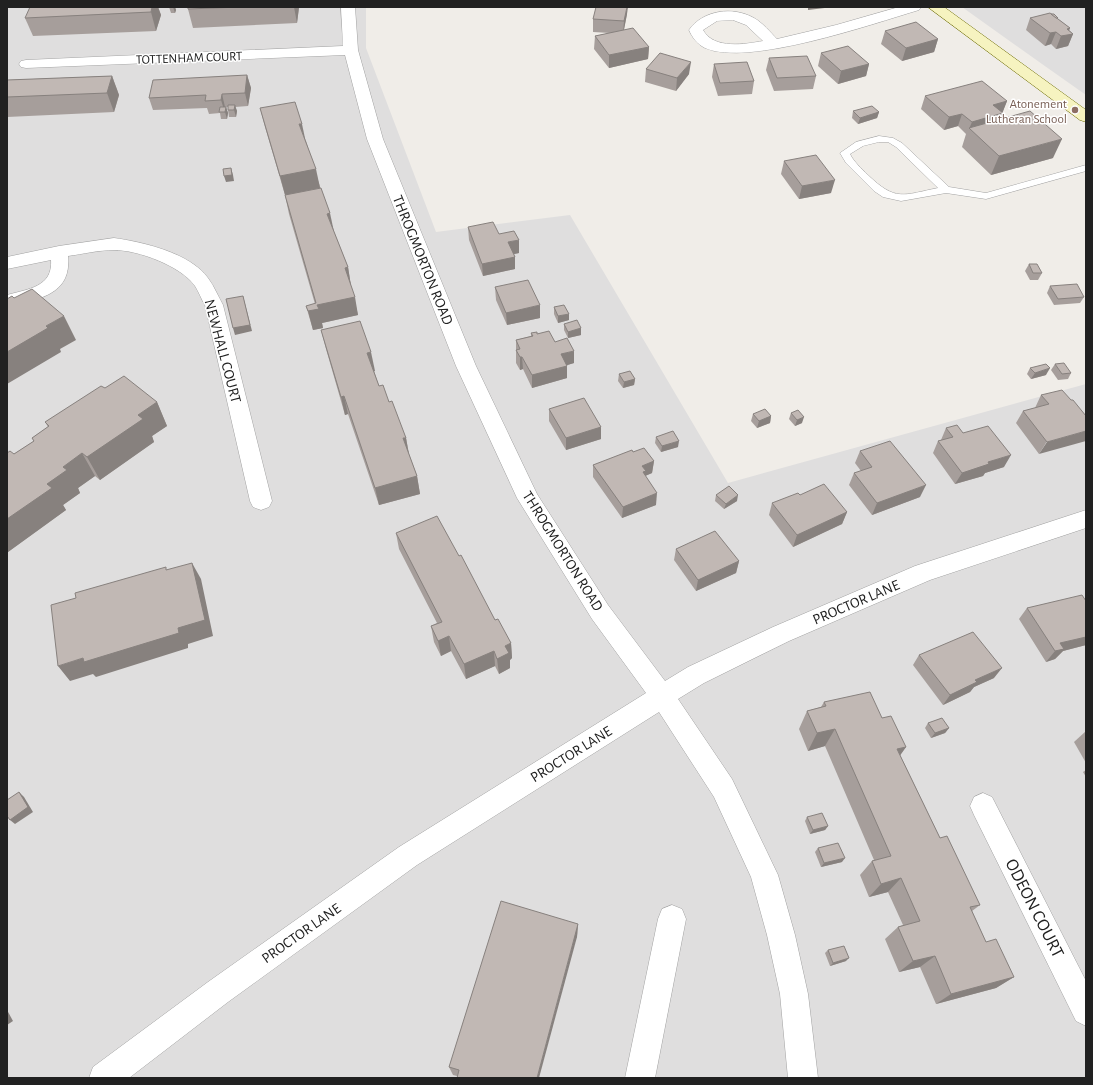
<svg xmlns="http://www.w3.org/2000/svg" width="1093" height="1085" font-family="'Alegreya Sans',sans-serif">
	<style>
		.residential { fill: #dfdede }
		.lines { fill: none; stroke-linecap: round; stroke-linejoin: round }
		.lane-casing { stroke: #a2a2a2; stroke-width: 1 }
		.street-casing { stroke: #a2a2a2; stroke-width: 1 }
		.secondary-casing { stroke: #74730c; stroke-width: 1 }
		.lane { fill: #fff; fill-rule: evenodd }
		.street { fill: #fff; fill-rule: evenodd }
		.secondary { fill: #f6f3c0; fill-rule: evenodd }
		.wall { fill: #a69e9b }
		.shaded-wall { fill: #87817e }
		.building { fill: #c1b8b4; stroke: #87817e }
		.education-dot { fill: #8d6e63; stroke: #fff; stroke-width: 1.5 }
		.labels { text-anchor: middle; stroke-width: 3; stroke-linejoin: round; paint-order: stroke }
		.far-street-label { font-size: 13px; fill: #212121; stroke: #fff }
		.far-education-label { font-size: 13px; fill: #785e54; stroke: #fff; text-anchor: end }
		.street-label { font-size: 15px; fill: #212121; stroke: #fff }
		.near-street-label { font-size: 18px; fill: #212121; stroke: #fff }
	</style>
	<rect width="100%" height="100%" fill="#f0ede8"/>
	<g class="residential">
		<path d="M7 7H366V48L436 232 570 215 728 483 1086 384V1078H7Z"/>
		<path d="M962 7H1086V95L1042 64Z"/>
	</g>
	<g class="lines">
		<g class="lane-casing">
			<path id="lane" d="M879 136 893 138 902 143 949 187 986 193 1086 165V171L986 199 946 193 901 201 883 197 874 191 846 163 840 153 856 142ZM879 142H888L896 147 938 188C903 195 896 202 868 175 861 168 854 162 850 154L863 146Z"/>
		</g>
		<g class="street-casing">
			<g id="street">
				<path d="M341 7H355L358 50 383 139 476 366 537 494 608 605 665 681 688 667 773 627 915 566 1086 510V528L930 580 789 641 704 683 678 699 732 779 778 875 795 935 808 994 818 1078H788L780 994 767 935 751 877 714 797 659 712 417 865 228 1002 129 1078H89L93 1067 208 982 399 847 646 693 592 619 517 498 456 366 367 139 345 55 26 68 21 67 19 64 21 61 26 60 343 46Z"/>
				<path d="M899 7H921L919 10C872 24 748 67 705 48 697 44 692 37 689 30 703 10 733 6 754 18 763 23 770 32 777 39L836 25ZM733 20 746 25 763 41C746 44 714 50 703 30L717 21Z"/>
				<path d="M114 238C143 242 190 253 208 278 214 286 218 296 223 305L272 501 269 507 261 510 253 507 250 501 205 305C201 299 199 292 195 286 181 266 138 250 114 250 99 250 83 254 68 256 72 296 37 299 7 307V295C28 289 53 287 51 260L7 269V257L59 246Z"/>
				<path d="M983 793 992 797 1086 981V1026L1076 1021 974 815 970 806 974 797Z"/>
				<path d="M672 905 682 909 686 919 655 1078H625L658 919 662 909Z"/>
			</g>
		</g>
		<g class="secondary-casing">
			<path id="secondary" d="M928 7H944L1086 110V122L1080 120Z"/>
		</g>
		<use href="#lane" class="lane"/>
		<use href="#street" class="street"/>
		<use href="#secondary" class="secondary"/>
	</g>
	<g class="wall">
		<path d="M158 7 161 15 156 31 33 36 25 18Z"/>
		<path d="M169 7H175L176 10 175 13H171Z"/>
		<path d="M188 7H299V8L297 23 193 28 188 9Z"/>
		<path d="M627 14 624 30 649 47 648 59 609 68 594 49 595 36 610 33 593 32V19Z"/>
		<path d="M1030 18H1058V19L1070 28 1069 30 1073 34 1068 46 1056 49 1051 44 1045 46 1026 30Z"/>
		<path d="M885 31 938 39 934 52 902 61 881 44Z"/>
		<path d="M821 53 869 64 866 76 838 84 818 66Z"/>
		<path d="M769 58 816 76 813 89 774 91 766 70Z"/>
		<path d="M714 64 754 81 752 94 718 96 712 77Z"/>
		<path d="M646 69 689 74 676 91 645 82Z"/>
		<path d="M247 75 251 88 248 106 235 107 237 111 236 117H229L228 110V107H226L228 113 227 119H221L220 113 209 114 207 108 153 110 149 98Z"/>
		<path d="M112 76 119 95 114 112 7 117V80Z"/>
		<path d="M925 96 1007 101 1002 113 1001 119 1053 158 991 175 962 147 966 134 958 126 944 130 921 109Z"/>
		<path d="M260 108 306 141 334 232 348 267 351 286 358 315 322 323 323 328 313 330 306 306 315 304 289 214 285 195 265 127Z"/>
		<path d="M853 111 879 112 877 118 858 124 852 118Z"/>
		<path d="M784 161 831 193 799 199 781 174Z"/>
		<path d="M468 227 499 234 519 253 514 254 515 257V269L483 276 469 240Z"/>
		<path d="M1029 264 1042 273 1038 280H1030L1025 271Z"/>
		<path d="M1050 286 1084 297 1080 303 1054 305 1047 293Z"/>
		<path d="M495 287 540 318 507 325 496 300Z"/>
		<path d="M554 307 569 320 558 323 554 314Z"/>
		<path d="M564 324 581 328V335L568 338 564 330Z"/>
		<path d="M321 330 375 371H374L379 386 389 402 406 438 409 454 417 476 420 494 379 505 348 414 345 415 326 349Z"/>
		<path d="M531 333 537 334 555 342 574 363 567 365V378L532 388 523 369 520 370 516 363V340L531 336Z"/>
		<path d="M1055 364 1071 373 1068 379 1058 380 1051 370Z"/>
		<path d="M1030 368 1046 375 1031 379 1027 374Z"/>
		<path d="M619 374 635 379 634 385 623 388 618 381Z"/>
		<path d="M105 388 157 402 167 426 152 436 154 442 100 480 95 476 78 488 80 493 63 505 66 510 8 552 7 551V453L14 454 34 441 32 438 48 427 45 422Z"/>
		<path d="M1041 395 1071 400H1073L1039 454 1016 423 1023 411 1035 408Z"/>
		<path d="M549 409 601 427V439L566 450 549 421Z"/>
		<path d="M791 413 802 423 795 426 789 419Z"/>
		<path d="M753 414 771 416 770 423 757 428 751 421Z"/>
		<path d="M946 428 963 433 1004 467 985 473 983 476 955 484 933 453 938 441 941 440Z"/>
		<path d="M656 437 678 447 661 452 655 443Z"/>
		<path d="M860 451 920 497 872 515 849 485 854 473 861 471 855 463Z"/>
		<path d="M633 452 654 461 652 473 645 476 656 505 622 518 593 477V465Z"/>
		<path d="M716 495 737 501 724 509 715 501Z"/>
		<path d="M772 503 847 512 842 524 793 547 769 515Z"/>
		<path d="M396 533 495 620 511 643 512 658 510 660V668L499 674 495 666 466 679 451 651 441 656 434 642 431 626 437 623 399 549Z"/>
		<path d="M676 549 739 561 736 573 696 591 674 560Z"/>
		<path d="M1086 601V645L1063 651 1055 659 1046 662 1019 619 1027 608Z"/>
		<path d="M919 655 994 678 974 687 970 692 943 705 913 665Z"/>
		<path d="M824 702 882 718 906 747 900 755 940 838 980 905 972 911 986 942 1014 977 996 988 936 1004 920 967 899 972 885 939 898 927 903 925 888 892 869 897 860 875 872 861 874 860 825 746 808 751 799 729 807 711 821 707Z"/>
		<path d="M928 723 949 728 945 733 931 738 925 728Z"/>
		<path d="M1086 731V763L1074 742Z"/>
		<path d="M1086 770V777L1083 772Z"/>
		<path d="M807 817 828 826 825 830 810 834 805 821Z"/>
		<path d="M818 848 842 862 821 867 815 852Z"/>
		<path d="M578 924 577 937 457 1076 453 1075 449 1067Z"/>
		<path d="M828 950 846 961 830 966 825 953Z"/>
	</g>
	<g class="shaded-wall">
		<path d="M152 7H158L161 15 156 31 151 12Z"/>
		<path d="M173 7H175L176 10 175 13Z"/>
		<path d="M294 7H299L297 23Z"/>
		<path d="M627 7H628L627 14 623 34 624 21Z"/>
		<path d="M808 7H833L808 10Z"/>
		<path d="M1070 28 1067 35 1073 34 1068 46 1056 49 1061 36 1067 29Z"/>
		<path d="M1056 32 1051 44 1045 46 1050 33Z"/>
		<path d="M938 39 934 52 902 61 906 48Z"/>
		<path d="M649 47 648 59 609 68V55Z"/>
		<path d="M691 62 689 74 676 91 677 78Z"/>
		<path d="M869 64 866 76 838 84 841 71Z"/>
		<path d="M247 75 251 88 248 106 245 93Z"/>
		<path d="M112 76 119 95 114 112 107 93Z"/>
		<path d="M222 94 225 107V113L221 100Z"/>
		<path d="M1007 101 1002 114 1003 113 998 126 969 129 972 122 993 105Z"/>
		<path d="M235 105 237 111 236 117 234 110Z"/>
		<path d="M226 107 228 113 227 119 225 112Z"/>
		<path d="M879 112 877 118 858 124 860 118Z"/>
		<path d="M962 114 958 126 944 130 949 117Z"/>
		<path d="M299 124H302L306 143Z"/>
		<path d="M1062 139 1053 158 991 175 999 156Z"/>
		<path d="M231 168 233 175 234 181 226 182 224 176Z"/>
		<path d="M316 169 320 188 285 195 280 176Z"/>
		<path d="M835 180 831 193 799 199 802 186Z"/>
		<path d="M330 213 334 232 327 214Z"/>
		<path d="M519 240V253L509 255 508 242Z"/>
		<path d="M515 257V269L483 276 482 264Z"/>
		<path d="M348 267 351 286H348L345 268Z"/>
		<path d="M243 296 252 331 235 335 233 328Z"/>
		<path d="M355 297 358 315 322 323 323 328 313 330 308 311 317 305Z"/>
		<path d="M540 305V318L507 325 506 313Z"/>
		<path d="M569 314V320L558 323V316Z"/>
		<path d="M64 316 76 340 60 349 61 352 7 384V352L46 326Z"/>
		<path d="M581 328V335L568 338V332Z"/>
		<path d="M574 351V363L561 367V354Z"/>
		<path d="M371 352 375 371 371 372 367 353Z"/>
		<path d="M520 357H522L523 369 520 370Z"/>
		<path d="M567 366V378L532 388V375Z"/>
		<path d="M1050 368 1046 375 1031 379 1035 373Z"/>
		<path d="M635 379 634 385 623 388 624 382Z"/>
		<path d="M344 396 348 414 345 415 341 397Z"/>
		<path d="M157 402 167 426 152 436 154 442 100 480 87 457 138 415Z"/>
		<path d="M771 416 770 423 757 428 759 421Z"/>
		<path d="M804 417 802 423 795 426 797 420Z"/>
		<path d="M601 427V439L566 450V438Z"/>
		<path d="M1086 431V441L1039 454 1047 442Z"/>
		<path d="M403 438H406L409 455Z"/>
		<path d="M679 441 678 447 661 452 662 446Z"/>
		<path d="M82 453 95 476 78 488 80 493 63 505 66 510 8 552 7 551V519L47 484 63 467Z"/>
		<path d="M1011 455 1004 467 985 473 983 476 955 484 962 473 988 462Z"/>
		<path d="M654 461 652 473 645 476 642 484V466Z"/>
		<path d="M417 476 420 494 379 505 375 488Z"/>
		<path d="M926 485 920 497 872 515 877 503Z"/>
		<path d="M657 493 656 505 622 518 623 507Z"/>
		<path d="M738 495 737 501 724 509 726 504Z"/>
		<path d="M847 512 842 524 793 547 797 535Z"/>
		<path d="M739 561 736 573 696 591 698 580Z"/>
		<path d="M192 563 201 579 213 636 188 644V648L96 677 93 674 70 681 58 666 178 628Z"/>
		<path d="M449 636 451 651 441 656 438 641Z"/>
		<path d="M1086 637V645L1063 651 1055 659 1046 662 1055 651 1060 643Z"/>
		<path d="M511 643 512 658 510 660V668L499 674 497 659 505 646Z"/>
		<path d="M494 651 495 666 466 679 464 664Z"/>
		<path d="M1002 668 994 678 974 687 970 692 943 705 950 695 975 680Z"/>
		<path d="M949 728 945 733 931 738 935 733Z"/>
		<path d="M835 729 825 746 808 751 817 733Z"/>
		<path d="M906 747 894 764 897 749Z"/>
		<path d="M19 792 24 797 33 812 15 824 10 820Z"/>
		<path d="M828 826 825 830 810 834 813 830Z"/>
		<path d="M845 858 842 862 821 867 824 863Z"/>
		<path d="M901 878 888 892 869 897 881 884Z"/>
		<path d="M578 924 577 937 539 1078H537Z"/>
		<path d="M935 956 920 967 899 972 913 961Z"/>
		<path d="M849 958 846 961 830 966 833 963Z"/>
		<path d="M1014 977 996 988 936 1004 951 994Z"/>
		<path d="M7 1010 13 1021 7 1025Z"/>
	</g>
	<g class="building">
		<path d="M30 7H152L151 12 25 18Z"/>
		<path d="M188 7H240L188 9Z"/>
		<path d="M596 7H627L624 21 593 19Z"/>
		<path d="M1050 13 1070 28 1067 29 1073 34 1061 36 1056 32 1050 33 1030 18Z"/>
		<path d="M1051 14H1054L1058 18H1056Z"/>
		<path d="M916 22 938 39 906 48 885 31Z"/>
		<path d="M633 28 649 47 609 55 595 36Z"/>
		<path d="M848 46 869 64 841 71 821 53Z"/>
		<path d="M660 53 691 62 677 78 646 69Z"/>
		<path d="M807 56 816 76 777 78 769 58Z"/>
		<path d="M747 62 754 81 720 83 714 64Z"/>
		<path d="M247 75 245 93 222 94 221 100 205 101 206 95 149 98 153 80Z"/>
		<path d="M112 76 107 93 7 97V80Z"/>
		<path d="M982 81 1007 101 993 105 1003 113 972 122 962 114 949 117 925 96Z"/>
		<path d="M295 102 302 124H299L316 169 280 176 260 108Z"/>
		<path d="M228 105H235L234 110H228Z"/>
		<path d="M872 106 879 112 860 118 853 111Z"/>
		<path d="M220 107H226L225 112H219Z"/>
		<path d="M1030 111 1062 139 999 156 969 128Z"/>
		<path d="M816 155 835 180 802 186 784 161Z"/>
		<path d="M231 168 232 175 224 176 223 169Z"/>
		<path d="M321 188 330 213 327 214 348 267 345 268 355 297 317 305 319 309 308 311 306 306 316 303 285 195Z"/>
		<path d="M493 222 499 234 514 231 519 240 508 242 515 257 482 264 468 227Z"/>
		<path d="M1029 264H1037L1042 273H1033Z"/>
		<path d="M528 280 540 305 506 313 495 287Z"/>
		<path d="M1077 284 1084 297 1058 299 1050 286Z"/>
		<path d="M32 289 64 316 46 326 48 328 7 352V299L12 296 14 298Z"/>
		<path d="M243 296 250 325 233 328 226 299Z"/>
		<path d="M564 305 569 314 558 316 554 307Z"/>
		<path d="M577 320 581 328 568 332 564 324Z"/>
		<path d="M360 321 371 352 367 353 379 386 383 385 389 402 392 401 406 438H403L417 476 375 488 344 396 341 397 321 330Z"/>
		<path d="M549 331 555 342 567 338 574 351 561 354 567 366 532 375 522 357H520L516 350 520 349 516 340 533 336 531 333 537 332V334Z"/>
		<path d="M1064 363 1071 373 1062 374 1055 364Z"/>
		<path d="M1046 364 1050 368 1035 373 1030 368Z"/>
		<path d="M630 371 635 379 624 382 619 374Z"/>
		<path d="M124 376 157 402 138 415 143 419 87 457 82 453 63 467 67 470 47 484 52 488 7 519V453L10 451 14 454 34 441 32 438 49 426 45 422 101 386 105 388Z"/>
		<path d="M1062 390 1071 400H1073L1086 416V431L1047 442 1023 411 1049 404 1041 395Z"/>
		<path d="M584 398 601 427 566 438 549 409Z"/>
		<path d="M765 409 771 416 759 421 753 414Z"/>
		<path d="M798 410 804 417 797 420 791 413Z"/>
		<path d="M957 425 963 433 988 426 1011 455 988 462 989 464 962 473 938 441 953 437 946 428Z"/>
		<path d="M673 431 679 441 662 446 656 437Z"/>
		<path d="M890 441 926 485 877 503 854 473 872 467 860 451Z"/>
		<path d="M644 448 654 461 642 466 646 471 643 472 657 493 623 507 593 465 632 450 633 452Z"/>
		<path d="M824 484 847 512 797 535 772 503 798 493 800 495Z"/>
		<path d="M729 486 738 495 726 504 716 495Z"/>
		<path d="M437 516 459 556 461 555 495 620 498 619 511 643 505 646 509 653 497 659 494 651 464 664 449 636 438 641 431 626 442 622 396 533Z"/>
		<path d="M715 531 739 561 698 580 676 549Z"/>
		<path d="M192 563 205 620 178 628 179 633 84 662 83 658 58 666 51 605 76 598 75 593 166 567V570Z"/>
		<path d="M1082 595 1086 601V637L1060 643 1064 649 1055 651 1027 608Z"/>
		<path d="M973 632 1002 668 975 680 977 682 950 695 919 655Z"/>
		<path d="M870 692 882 718 891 716 906 747 897 749 940 838 947 836 980 905 970 907 986 942 996 939 1014 977 951 994 935 956 913 961 898 927 920 921 901 878 881 884 872 861 891 856 835 729 817 733 807 711 826 706 824 702Z"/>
		<path d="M942 718 949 728 935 733 928 723Z"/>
		<path d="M19 792 28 807 10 820 7 816V800Z"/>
		<path d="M822 813 828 826 813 830 807 817Z"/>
		<path d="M838 843 845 858 824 863 818 848Z"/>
		<path d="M501 901 578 924 537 1078H457L459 1070 449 1067Z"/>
		<path d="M844 946 849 958 833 963 828 950Z"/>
	</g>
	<circle class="education-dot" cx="1075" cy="110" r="4"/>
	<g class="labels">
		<g class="far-street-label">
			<text transform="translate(189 57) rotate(-2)" y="5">TOTTENHAM COURT</text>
		</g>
		<g class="far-education-label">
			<text x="1067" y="108">Atonement<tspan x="1067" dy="15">Lutheran School</tspan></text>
		</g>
		<g class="street-label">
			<text transform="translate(423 260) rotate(68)" y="5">THROGMORTON ROAD</text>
			<text transform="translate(223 351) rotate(75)" y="5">NEWHALL COURT</text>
			<text transform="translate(563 551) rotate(58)" y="5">THROGMORTON ROAD</text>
			<text transform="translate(856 602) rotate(-23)" y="5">PROCTOR LANE</text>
			<text transform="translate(571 754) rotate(-32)" y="5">PROCTOR LANE</text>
			<text transform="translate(301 933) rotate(-35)" y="5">PROCTOR LANE</text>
		</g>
		<g class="near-street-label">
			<text transform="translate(1035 908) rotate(63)" y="6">ODEON COURT</text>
		</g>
	</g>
	<rect width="1093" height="1085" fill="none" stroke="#212121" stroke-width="16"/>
</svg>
